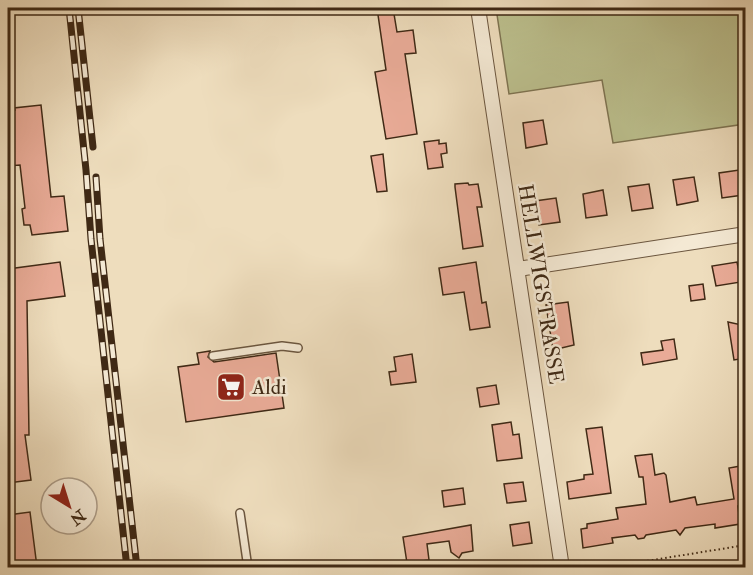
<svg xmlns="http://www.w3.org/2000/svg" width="753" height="575" font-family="'IM FELL Double Pica',serif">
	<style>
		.green { fill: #bcc08e; stroke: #7e7452; stroke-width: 1.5 }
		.building { fill: #e9ab97; stroke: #3f2915; stroke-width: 1.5 }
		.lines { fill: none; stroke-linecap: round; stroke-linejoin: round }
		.service-casing { stroke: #6b563f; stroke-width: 10 }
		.minor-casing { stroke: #6b563f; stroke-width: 16 }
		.path { stroke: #3f2915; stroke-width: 2; stroke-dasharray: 1.5 3; stroke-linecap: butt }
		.service { stroke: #f4e9d4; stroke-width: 7 }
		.minor { stroke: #f4e9d4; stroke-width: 14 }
		.rail-casing { stroke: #3f2915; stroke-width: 7 }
		.rail { stroke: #f4e9d4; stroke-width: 4.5; stroke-dasharray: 14; stroke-linecap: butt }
		.labels { text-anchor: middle; stroke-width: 5; stroke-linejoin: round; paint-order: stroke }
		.street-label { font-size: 21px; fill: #3f2915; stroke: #f4e9d4 }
		.poi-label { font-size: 21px; fill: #3f2915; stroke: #f4e9d4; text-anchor: start }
	</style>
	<rect width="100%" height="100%" fill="#eeddbd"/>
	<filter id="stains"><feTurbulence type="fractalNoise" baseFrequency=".00333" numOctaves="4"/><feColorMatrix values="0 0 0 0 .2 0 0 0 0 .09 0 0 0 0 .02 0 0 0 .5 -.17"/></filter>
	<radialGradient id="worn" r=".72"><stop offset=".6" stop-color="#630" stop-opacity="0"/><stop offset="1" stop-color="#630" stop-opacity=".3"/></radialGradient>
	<path class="green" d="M496 8H745V52L740 53 745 90V124L613 143 602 80 509 94Z"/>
	<g class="building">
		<path d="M377 8H393L397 32 413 30 416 53 405 54 417 134 386 139 375 72 386 70Z"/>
		<path d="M41 105 51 197 64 196 68 231 32 235 30 225H24L22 209 25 208 20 165 8 166V111L15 110 14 108Z"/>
		<path d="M543 120 547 144 526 148 523 123Z"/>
		<path d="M439 140V144L446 143 447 153 441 154 443 167 428 169 424 142Z"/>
		<path d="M383 154 387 191 377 192 371 156Z"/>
		<path d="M746 169V184H742L743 195 722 198 719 173Z"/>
		<path d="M694 177 698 201 677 205 673 180Z"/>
		<path d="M468 183 469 185 478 184 482 207H477L483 246 463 249 455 187V184Z"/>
		<path d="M649 184 653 208 632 211 628 187Z"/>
		<path d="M603 190 607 215 586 218 583 194Z"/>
		<path d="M556 198 560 222 539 225 535 201Z"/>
		<path d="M60 262 65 296 27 301 29 435H25L31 480 8 483V269Z"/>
		<path d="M476 262 482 303 486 302 490 327 470 330 464 292 443 295 439 268Z"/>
		<path d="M737 262 741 282 716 286 712 266Z"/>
		<path d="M703 284 705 299 691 301 689 286Z"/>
		<path d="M568 302 574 345 553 350 546 305Z"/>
		<path d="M728 322 742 325 746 358 734 360Z"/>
		<path d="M674 339 677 359 643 365 641 353 663 350 661 341Z"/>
		<path d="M210 351 208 357 214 362 276 353 284 408 186 422 178 367 199 364 197 353Z"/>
		<path d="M412 354 416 382 391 385 389 372 396 371 394 357Z"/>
		<path d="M496 385 499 404 480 407 477 388Z"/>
		<path d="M511 422 513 435 519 434 522 458 497 461 492 425Z"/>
		<path d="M602 427 611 493 569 499 567 482 584 479V475L593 474 586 429Z"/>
		<path d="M652 454 655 475 664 473 666 475 670 502 695 497 697 505 734 499 729 468 746 465V506H738L740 524 715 528V524L685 528 680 535 676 530 646 535 644 538 638 539 635 535 612 538 613 543 583 548 581 529 587 528V524L618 519 616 508 646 504 643 477H639L635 456Z"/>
		<path d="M523 482 526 501 507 503 504 484Z"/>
		<path d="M463 488 465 504 444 507 442 491Z"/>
		<path d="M30 512 37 567H11L8 542V515Z"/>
		<path d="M529 522 532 543 513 546 510 525Z"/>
		<path d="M471 525 473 551 462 553 459 558 451 552 449 541 427 544 429 560 407 563 403 537Z"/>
	</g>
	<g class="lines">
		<g class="service-casing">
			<g id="service">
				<path d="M213 356 282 346 298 348"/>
				<path d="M240 513 248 568"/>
			</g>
		</g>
		<g class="minor-casing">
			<g id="minor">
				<path d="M478 8 562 568"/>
				<path d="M518 269 746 234"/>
			</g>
		</g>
		<path class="path" d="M603 568 746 545"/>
		<use href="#service" class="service"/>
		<use href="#minor" class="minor"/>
		<g class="rail-casing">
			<g id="rail">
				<path d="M69 8 86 170 91 239 127 568"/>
				<path d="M78 8 93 147"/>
				<path d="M96 177 100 239 137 568"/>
			</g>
		</g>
		<use href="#rail" class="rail"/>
	</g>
	<defs>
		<g id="supermarket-square" transform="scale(1.5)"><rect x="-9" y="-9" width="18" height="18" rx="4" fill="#8f2418" stroke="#f4e9d4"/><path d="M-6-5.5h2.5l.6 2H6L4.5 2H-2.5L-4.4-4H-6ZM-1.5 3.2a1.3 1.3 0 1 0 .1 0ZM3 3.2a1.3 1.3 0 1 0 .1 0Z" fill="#fff"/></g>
	</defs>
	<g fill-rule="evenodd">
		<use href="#supermarket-square" x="231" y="387"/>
	</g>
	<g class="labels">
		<g class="street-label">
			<text transform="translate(541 284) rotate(81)" y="7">HELLWIGSTRASSE</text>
		</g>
		<g class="poi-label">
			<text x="252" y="394">Aldi</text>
		</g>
	</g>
	<rect width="753" height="575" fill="none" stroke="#eeddbd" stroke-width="30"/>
	<rect x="9" y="9" width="735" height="557" fill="none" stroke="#3f2915" stroke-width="3"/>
	<rect x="15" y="15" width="723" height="545" fill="none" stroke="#3f2915" stroke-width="1.5"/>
	<g transform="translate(69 506) rotate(142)"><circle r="28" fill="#f4e9d4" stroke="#ac9c88" stroke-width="1.5"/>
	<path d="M0-4.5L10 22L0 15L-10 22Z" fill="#8f2418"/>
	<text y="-9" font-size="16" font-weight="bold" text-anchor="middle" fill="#3f2915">N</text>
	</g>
	<rect width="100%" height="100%" filter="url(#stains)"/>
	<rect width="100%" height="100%" fill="url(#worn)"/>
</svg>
